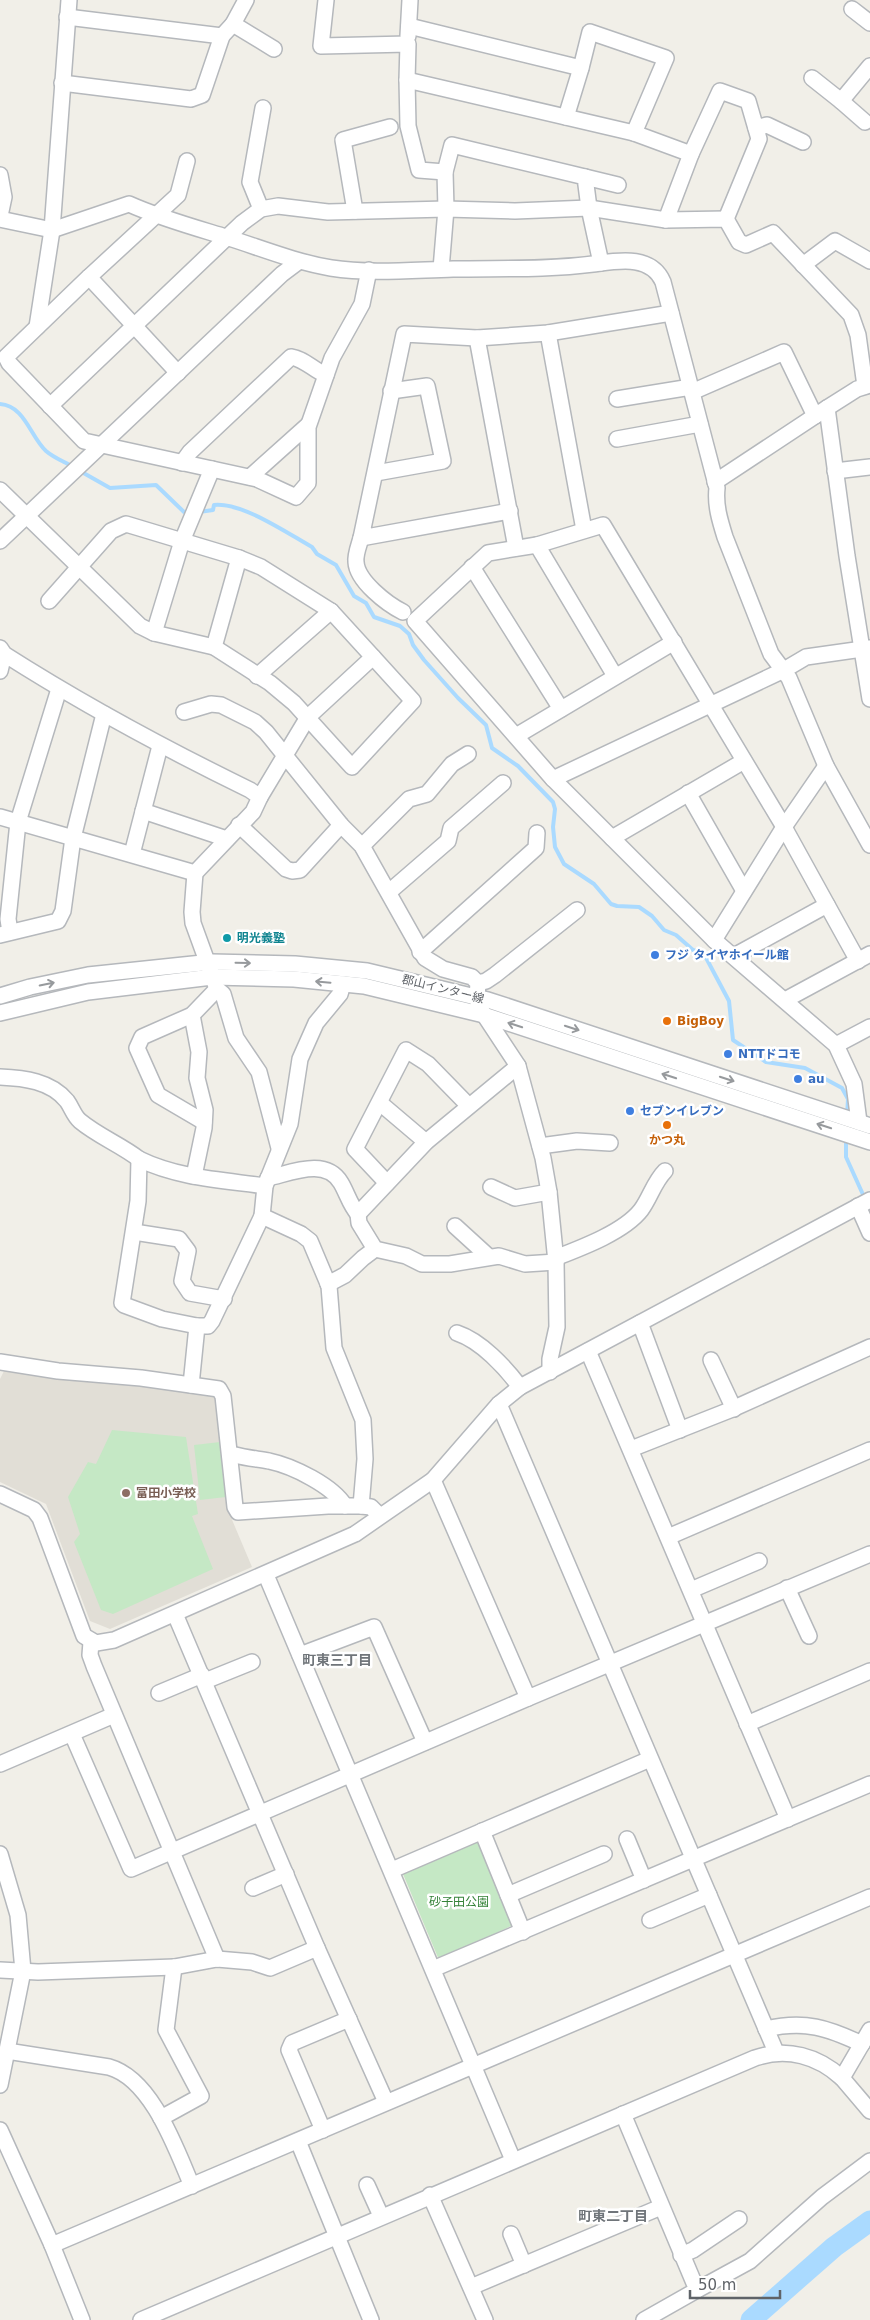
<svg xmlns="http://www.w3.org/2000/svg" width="870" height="2320" font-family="'DejaVu Sans','Noto Sans JP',sans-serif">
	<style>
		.education { fill: #e1ded6 }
		.green { fill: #c5e8c5 }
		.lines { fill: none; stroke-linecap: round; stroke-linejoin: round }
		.stream { stroke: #aadaff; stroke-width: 4 }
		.river { stroke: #aadaff; stroke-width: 21 }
		.minor-casing { stroke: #b5b8bc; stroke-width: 18 }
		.minor { stroke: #fff; stroke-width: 15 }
		.oneway { stroke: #979a9d }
		.culture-dot { fill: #0f9aa8; stroke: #fff; stroke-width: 2 }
		.shop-dot { fill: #3f7fe0; stroke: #fff; stroke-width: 2 }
		.food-dot { fill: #e8710a; stroke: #fff; stroke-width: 2 }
		.education-dot { fill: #8d6e63; stroke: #fff; stroke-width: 2 }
		.labels { text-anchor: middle; stroke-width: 5; stroke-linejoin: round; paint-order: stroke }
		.culture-label { font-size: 12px; font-weight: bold; fill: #0d838f; stroke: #fff; text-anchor: start }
		.shop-label { font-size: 12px; font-weight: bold; fill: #366cbe; stroke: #fff; text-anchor: start }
		.street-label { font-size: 12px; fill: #5f6368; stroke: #fff }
		.food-label { font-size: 12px; font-weight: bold; fill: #c56008; stroke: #fff; text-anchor: start }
		.education-label { font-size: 12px; font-weight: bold; fill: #785e54; stroke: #fff; text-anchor: start }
		.park-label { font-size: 12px; fill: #348238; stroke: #fff }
		.neighbourhood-label { font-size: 14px; font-weight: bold; fill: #70757a; stroke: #fff }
	</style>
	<rect width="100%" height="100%" fill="#f1efe8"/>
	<path class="education" d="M5 1369 215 1396 225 1440 230 1515 252 1567 110 1629 90 1621 46 1504 0 1482V1379Z"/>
	<g class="green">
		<path d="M112 1430 186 1437 198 1514 192 1516 213 1569 113 1614 101 1610 74 1542 80 1534 68 1497 88 1462 96 1464Z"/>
		<path d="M220 1442 226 1497 200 1500 194 1445Z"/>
		<path d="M477 1838 513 1925 439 1960 403 1874Z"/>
	</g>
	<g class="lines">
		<g class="stream">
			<path d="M0 404C25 406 30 436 46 451 54 458 65 462 73 467"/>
			<path d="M80 471 110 488 156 485 184 512 189 514"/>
			<path d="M199 512 213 510 214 505C242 502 287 533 312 547L317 554 336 565 354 596 366 603 374 617 400 626 409 634 413 645 424 660 458 698 486 725 492 748 518 766 553 802 555 809 553 827 555 847 564 864 594 884 611 904 617 906 639 907 652 916 664 930 676 935 693 950 704 954 729 1001 733 1040 766 1062 805 1068 842 1088 848 1099 847 1116"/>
			<path d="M846 1138V1157L865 1199"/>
		</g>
		<path class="river" d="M751 2320 834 2247 870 2221"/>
		<g class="minor-casing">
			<g id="minor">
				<path d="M326 0 321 46 408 44 407 80"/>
				<path d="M852 9 870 23"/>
				<path d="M67 17 222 36"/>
				<path d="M233 24 274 49"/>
				<path d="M409 26 581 68 590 32 666 58 634 133"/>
				<path d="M408 36 410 0"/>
				<path d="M812 78 841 101 870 66"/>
				<path d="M62 83 191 99 202 95 222 36 233 24 246 0"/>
				<path d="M841 101 865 122"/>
				<path d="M566 117 581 68"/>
				<path d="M756 128 767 125 803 142"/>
				<path d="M691 154 720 91 748 101 759 139 726 219"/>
				<path d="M187 161 178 195 89 277 6 357 9 363 84 441 257 479 296 497 308 483V427L332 358 362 304 369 270"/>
				<path d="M445 172 452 145 585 177 589 208 601 263"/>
				<path d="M0 175 4 197 0 216"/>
				<path d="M585 177 618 185"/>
				<path d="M261 209 250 182 263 108"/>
				<path d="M355 211 343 140 390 127"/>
				<path d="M0 219 52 230 129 204C160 218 193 227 226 237 261 248 295 262 331 268 370 274 413 270 453 269 499 268 547 270 593 264 617 261 651 254 663 282L717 488C715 505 720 521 725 537L771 654 789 678 826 766 870 845"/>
				<path d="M803 265 835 241 870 261"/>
				<path d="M441 269 446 209 445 172 419 170 408 126 407 80 634 133 691 154 666 220"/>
				<path d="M89 277 178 373"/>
				<path d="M37 327 52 230 69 0"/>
				<path d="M548 333 584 530"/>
				<path d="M477 338 516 548"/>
				<path d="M692 392 784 352 815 416"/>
				<path d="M617 399 691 387"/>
				<path d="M50 406 242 223 261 209 278 206 328 212 446 209 515 211 589 208 666 220 726 219 739 242 746 245 773 233 851 315 858 335 865 386"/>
				<path d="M827 408 847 556 870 699"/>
				<path d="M617 439 700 424"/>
				<path d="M182 463 190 452 291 357C305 359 313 370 326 375"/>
				<path d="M835 471 870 467"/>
				<path d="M376 473 443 461 427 386 391 391"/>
				<path d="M250 477 308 425"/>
				<path d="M715 482 827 408 857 389 870 385"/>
				<path d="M0 490 140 626 154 633 214 647 270 683 294 703 352 767 413 701 373 657"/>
				<path d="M510 511 361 538 404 334 477 338 548 333 671 313"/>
				<path d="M361 538C359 545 355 555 356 562 357 581 387 604 403 612"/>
				<path d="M0 541 282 274 298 262"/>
				<path d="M537 545 615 676"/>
				<path d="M472 567 561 709"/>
				<path d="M49 601 111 531 126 524 239 558 261 567 331 611 373 657 308 717 260 797"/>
				<path d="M154 633 182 541 212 469"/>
				<path d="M214 647 239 558"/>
				<path d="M0 648 4 654C84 705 166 749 250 790L260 797 253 812 195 873 0 817"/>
				<path d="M0 671 4 654"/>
				<path d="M257 676 331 611"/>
				<path d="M184 712 211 704 221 705 255 722 266 732 341 825 362 846 425 958 443 969 472 977 478 983 477 997 479 1007 518 1066 543 1158 549 1192 556 1262 557 1327 550 1359V1372"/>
				<path d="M516 736 674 642"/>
				<path d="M553 779 784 670 806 657 870 648"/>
				<path d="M688 793 744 891"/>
				<path d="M143 811 227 839"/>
				<path d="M239 825 286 869 292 871 300 870 341 825"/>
				<path d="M612 838 744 761"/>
				<path d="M362 846 409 799 427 794 452 764 468 754"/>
				<path d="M132 854 160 746"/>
				<path d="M195 873 192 912 193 923 217 989 223 994 236 1038 259 1072 279 1148"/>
				<path d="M389 892 448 841 451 828 503 783"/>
				<path d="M10 932 8 919 18 822 59 689"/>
				<path d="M0 935 58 921 63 911 73 838 104 714"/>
				<path d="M714 940 784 827 826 766"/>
				<path d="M420 952 536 848 537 833"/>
				<path d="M734 956 827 905"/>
				<path d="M858 961 784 827 603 525 537 545 488 553 415 621 553 779 714 940 836 1045 854 1084 859 1122"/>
				<path d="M478 983 486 981 495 975 577 910"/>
				<path d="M0 996 30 987 88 975 212 962 295 964 367 971 488 1000 870 1126"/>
				<path d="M785 1000 870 954"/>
				<path d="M0 1013 88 992 212 977 294 979 364 986 484 1015 870 1142"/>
				<path d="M192 1015 199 1052 197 1078 205 1110 204 1128 194 1176"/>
				<path d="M836 1045 870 1027"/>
				<path d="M0 1077C24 1078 51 1081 67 1101 72 1108 74 1116 80 1121 98 1136 121 1145 139 1159"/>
				<path d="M380 1103 426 1142"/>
				<path d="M204 1122 158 1095 137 1048 142 1037 192 1015 217 989"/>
				<path d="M540 1146 577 1141 610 1143"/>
				<path d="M268 1178C291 1173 326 1157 341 1183 347 1193 350 1205 358 1214L426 1142 518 1066"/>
				<path d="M387 1183 355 1149 406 1050 428 1064 468 1105"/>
				<path d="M491 1187 515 1198 549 1192"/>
				<path d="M858 1206 870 1233"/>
				<path d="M358 1214 359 1223 375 1249 406 1256 422 1264H450L499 1256 525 1264 556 1262"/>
				<path d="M262 1216 301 1234 310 1241 329 1286 334 1348 363 1420 365 1459 361 1506"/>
				<path d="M455 1226 489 1257"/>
				<path d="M134 1232 179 1239 188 1251 182 1281 190 1293 224 1299"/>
				<path d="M555 1258C581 1248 624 1232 641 1210 650 1198 654 1182 665 1171"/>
				<path d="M328 1284 345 1275 363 1258 375 1249"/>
				<path d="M640 1323 680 1430"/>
				<path d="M197 1326 162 1319 124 1305 122 1303 138 1201 139 1159C178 1178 222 1180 265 1186"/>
				<path d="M457 1333C481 1341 505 1367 520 1387"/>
				<path d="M588 1351 788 1819"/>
				<path d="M711 1360 734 1409"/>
				<path d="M0 1362 58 1371 141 1378 219 1389 223 1396 235 1507 238 1512 328 1506H361L371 1507 380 1516"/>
				<path d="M191 1385 197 1326H208L212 1321 262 1216 265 1186 290 1124 300 1059 316 1023 340 994 343 984"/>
				<path d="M499 1404 776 2052"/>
				<path d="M631 1449 730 1410 870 1347"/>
				<path d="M230 1456 235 1455C246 1458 258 1459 269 1461 293 1466 333 1486 345 1506"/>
				<path d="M433 1480 528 1698"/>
				<path d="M0 1494 34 1510 40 1518 84 1636 96 1643 114 1640 355 1534 433 1480 499 1404 520 1387 870 1200"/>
				<path d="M668 1537 870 1450"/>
				<path d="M266 1575 513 2160"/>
				<path d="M787 1588 809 1636"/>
				<path d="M691 1590 759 1561"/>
				<path d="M175 1614 317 1948"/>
				<path d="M91 1642 90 1655 94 1666 217 1959"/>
				<path d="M300 1655 374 1627 425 1742"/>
				<path d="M205 1681 252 1662"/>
				<path d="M159 1693 202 1675"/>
				<path d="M747 1724 870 1671"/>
				<path d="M72 1734 131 1869 528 1698 870 1554"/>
				<path d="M0 1764 114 1715"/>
				<path d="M482 1831 523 1932"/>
				<path d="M627 1839 644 1880"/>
				<path d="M0 1854 18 1915 23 1971 0 2085"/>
				<path d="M392 1870 650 1759"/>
				<path d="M253 1888 286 1874"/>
				<path d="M508 1895 604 1854"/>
				<path d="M650 1920 709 1895"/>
				<path d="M433 1969 870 1784"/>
				<path d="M0 1970 38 1972 174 1967 217 1959 252 1962 270 1968 317 1948 386 2102"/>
				<path d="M766 2029C805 2020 828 2028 862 2044"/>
				<path d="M7 2051 109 2067C152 2079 176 2149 192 2186"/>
				<path d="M842 2078 870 2111"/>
				<path d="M623 2114 697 2290 644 2320"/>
				<path d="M161 2118 201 2096 166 2030 174 1967"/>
				<path d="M0 2130 52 2245 82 2320"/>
				<path d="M323 2130 289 2050 292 2043 349 2019"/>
				<path d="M298 2141 371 2320"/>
				<path d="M367 2185 381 2216"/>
				<path d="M430 2195 485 2320"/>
				<path d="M511 2234 524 2265"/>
				<path d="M52 2245 870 1897"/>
				<path d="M681 2255 693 2250 739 2219"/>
				<path d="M471 2287 661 2207"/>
				<path d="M697 2290 750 2261 822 2197 870 2161"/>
				<path d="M141 2320 755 2058C787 2047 818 2056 842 2078L870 2030"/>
			</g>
		</g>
		<use href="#minor" class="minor"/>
	</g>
	<defs><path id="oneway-shaft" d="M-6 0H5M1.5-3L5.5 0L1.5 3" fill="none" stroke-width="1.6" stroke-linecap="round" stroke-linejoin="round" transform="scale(1.25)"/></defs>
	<g class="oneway">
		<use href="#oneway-shaft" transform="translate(243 963) rotate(1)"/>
		<use href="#oneway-shaft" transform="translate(323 982) rotate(-175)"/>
		<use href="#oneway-shaft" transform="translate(47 984) rotate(-12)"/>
		<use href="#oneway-shaft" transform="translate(515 1025) rotate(-162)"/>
		<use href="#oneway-shaft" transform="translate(572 1028) rotate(18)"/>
		<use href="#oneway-shaft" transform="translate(669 1076) rotate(-162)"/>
		<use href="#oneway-shaft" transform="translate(727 1079) rotate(18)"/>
		<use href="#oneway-shaft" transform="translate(824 1126) rotate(-162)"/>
	</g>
	<circle class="culture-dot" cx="227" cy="938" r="5"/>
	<g class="shop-dot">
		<circle cx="655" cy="955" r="5"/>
		<circle cx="728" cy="1054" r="5"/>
		<circle cx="798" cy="1079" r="5"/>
		<circle cx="630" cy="1111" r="5"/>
	</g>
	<g class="food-dot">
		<circle cx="667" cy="1021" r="5"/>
		<circle cx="667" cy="1125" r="5"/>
	</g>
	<circle class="education-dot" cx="126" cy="1493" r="5"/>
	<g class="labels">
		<g class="culture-label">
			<text x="237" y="942">明光義塾</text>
		</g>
		<g class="shop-label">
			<text x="665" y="959">フジ タイヤホイール館</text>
			<text x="738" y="1058">NTTドコモ</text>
			<text x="808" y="1083">au</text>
			<text x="640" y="1115">セブンイレブン</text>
		</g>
		<g class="street-label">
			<text transform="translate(443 989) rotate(14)" y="4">郡山インター線</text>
		</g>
		<g class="food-label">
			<text x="677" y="1025">BigBoy</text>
			<text x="667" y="1144" text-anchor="middle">かつ丸</text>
		</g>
		<g class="education-label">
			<text x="136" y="1497">富田小学校</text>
		</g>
		<g class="park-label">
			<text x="459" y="1906">砂子田公園</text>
		</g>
		<g class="neighbourhood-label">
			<text x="337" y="1665">町東三丁目</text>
			<text x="613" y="2221">町東二丁目</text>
		</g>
	</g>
	<path d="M690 2290v8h90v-8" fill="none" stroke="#5f6368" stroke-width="2.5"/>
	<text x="698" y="2290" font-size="15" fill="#5f6368" stroke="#ffffff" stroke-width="4" paint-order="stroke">50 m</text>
</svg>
